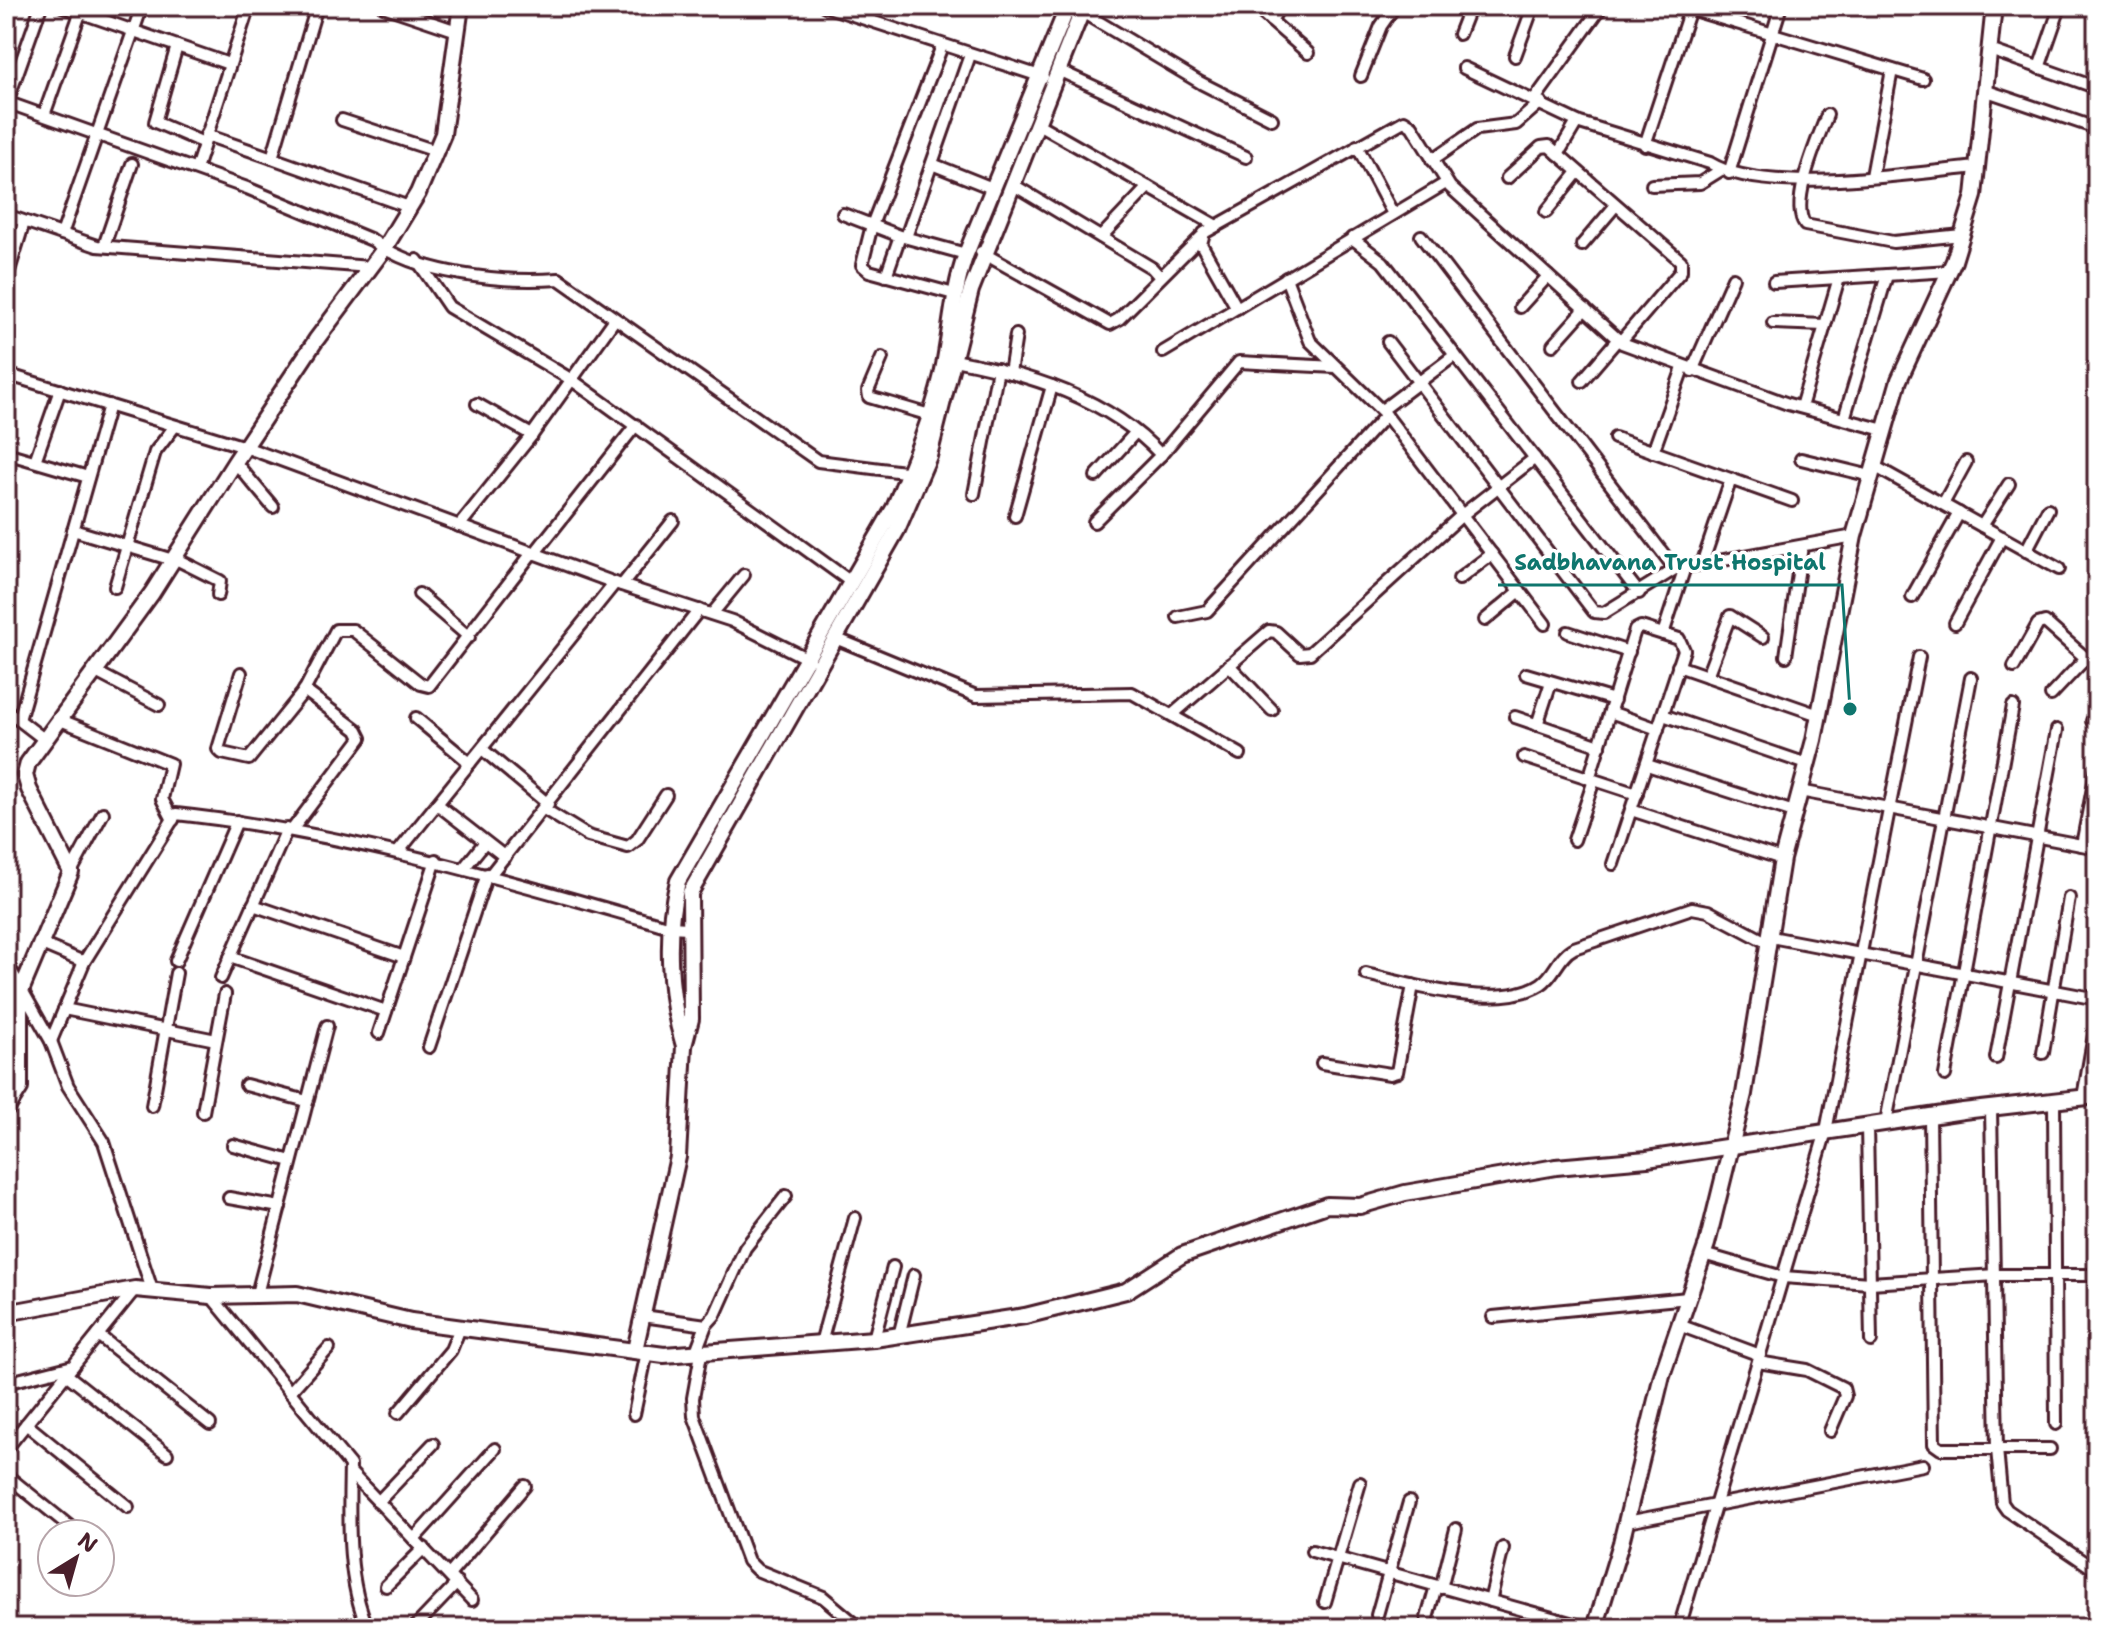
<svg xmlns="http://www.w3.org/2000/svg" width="2103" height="1634" font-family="'Shantell Sans',sans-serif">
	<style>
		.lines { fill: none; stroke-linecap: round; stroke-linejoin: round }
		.street-casing { stroke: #4a1f2b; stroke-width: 16 }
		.secondary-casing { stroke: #4a1f2b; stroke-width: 20 }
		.street { stroke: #fff; stroke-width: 10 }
		.secondary { stroke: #fff; stroke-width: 14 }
		.leader { fill: none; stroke: #0f766e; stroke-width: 3 }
		.callout-dot { fill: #0f766e; stroke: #fff; stroke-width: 3 }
		.callout-label { font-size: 22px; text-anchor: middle; font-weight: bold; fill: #0f766e; stroke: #fff; stroke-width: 7; stroke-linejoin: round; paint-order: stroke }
	</style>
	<rect width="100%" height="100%" fill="#fff"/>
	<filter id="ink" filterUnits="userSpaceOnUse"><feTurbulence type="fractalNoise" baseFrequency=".0125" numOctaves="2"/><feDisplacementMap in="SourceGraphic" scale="16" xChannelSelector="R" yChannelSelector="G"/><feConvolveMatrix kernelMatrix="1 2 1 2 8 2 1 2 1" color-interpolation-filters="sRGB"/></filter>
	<g filter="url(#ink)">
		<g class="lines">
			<g class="street-casing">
				<g id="street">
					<path d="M62 6 229 64"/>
					<path d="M317 6 272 158 409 207"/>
					<path d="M383 6 457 31"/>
					<path d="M825 6 1043 77"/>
					<path d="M1254 6 1308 53"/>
					<path d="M1680 6 1923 79"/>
					<path d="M2091 6 2097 9"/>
					<path d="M1082 12 1201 83 1272 119"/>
					<path d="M6 16 9 6"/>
					<path d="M1271 21 1280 6"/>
					<path d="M1459 34 1470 6"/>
					<path d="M177 46 155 122 204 143"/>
					<path d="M942 46 872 225 862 265 869 271 954 294"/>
					<path d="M1990 50 2089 85"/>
					<path d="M1515 56 1530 15 1527 6"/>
					<path d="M1464 68 1580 123 1710 163C1766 197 1911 173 1978 167"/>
					<path d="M2039 68 2059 10"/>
					<path d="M1058 70 1246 157"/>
					<path d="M1361 76 1381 26 1395 6"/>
					<path d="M1987 91 2096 128"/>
					<path d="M1535 99 1602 6"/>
					<path d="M6 102 247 188 372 240C417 275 504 283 559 279L818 461 912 473"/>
					<path d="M7 102 41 6"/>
					<path d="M44 115 82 8"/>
					<path d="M1827 115C1818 139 1789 203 1805 225L1893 242 1962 235"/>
					<path d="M342 120 436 151"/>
					<path d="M1038 124 1215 225"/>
					<path d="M206 135 272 158"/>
					<path d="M1645 145 1691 6"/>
					<path d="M1357 146 1393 214"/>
					<path d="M1558 154 1577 122"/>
					<path d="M1432 160 1477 129 1516 124 1541 102"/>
					<path d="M932 164 992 188"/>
					<path d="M196 169 249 6"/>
					<path d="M1729 173 1781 6"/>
					<path d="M1872 176 1892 70"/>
					<path d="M1507 178 1541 147 1549 146 1681 261V271L1621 341"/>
					<path d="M1012 184 1152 268 1159 276"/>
					<path d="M1652 185 1700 183 1721 170"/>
					<path d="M1546 212 1578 172"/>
					<path d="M843 214 900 236 966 254"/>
					<path d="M6 215 97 246 370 267"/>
					<path d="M62 234 142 6"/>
					<path d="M1421 236 1675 569 1854 536"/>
					<path d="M906 237 970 55"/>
					<path d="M1101 237 1148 187"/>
					<path d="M1352 238 1383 262 1639 593"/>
					<path d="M1582 245 1616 205"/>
					<path d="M104 246 132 164"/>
					<path d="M981 252 1110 324 1119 319 1202 236"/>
					<path d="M417 260 449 307 572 380 851 582"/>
					<path d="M886 276 900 236"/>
					<path d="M1286 278 1310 341 1386 415 1545 624"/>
					<path d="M6 281 24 222"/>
					<path d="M1774 282 1950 271"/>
					<path d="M1520 307 1548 276"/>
					<path d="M1237 308 1201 244 1204 233 1404 121 1412 126 1450 187 1622 343 1788 404 1884 430"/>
					<path d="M1773 323 1825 325"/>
					<path d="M1388 342 1594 612 1604 613 1675 569"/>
					<path d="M1553 345 1585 309"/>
					<path d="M1163 352 1446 183"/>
					<path d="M882 358 868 391 869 397 930 415"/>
					<path d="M954 360C1028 374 1109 398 1161 455"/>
					<path d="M1692 371 1733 278"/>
					<path d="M1010 373 1016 335"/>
					<path d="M6 374 245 447 615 583 732 621 810 660"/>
					<path d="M1582 381 1618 339"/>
					<path d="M477 404 532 435"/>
					<path d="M1801 407 1839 278"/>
					<path d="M1382 410 1455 355"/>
					<path d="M1844 419 1887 275"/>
					<path d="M1615 438 1792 501"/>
					<path d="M1653 452 1683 368"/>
					<path d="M6 453 88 477"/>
					<path d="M1801 459 1871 476"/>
					<path d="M35 461 60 390"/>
					<path d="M235 462 273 507"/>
					<path d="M1874 466 2059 569"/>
					<path d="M1096 476 1135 433"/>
					<path d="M974 494 998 369"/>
					<path d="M1943 504 1966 462"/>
					<path d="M1015 516 1052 386"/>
					<path d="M1094 522 1161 455 1239 362 1336 367"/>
					<path d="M459 526 532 435 615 319"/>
					<path d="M1982 526 2009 484"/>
					<path d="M73 530 173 560"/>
					<path d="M2026 551 2048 509"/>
					<path d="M534 554 636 425"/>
					<path d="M174 558 220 581 218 595"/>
					<path d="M1702 564 1731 479"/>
					<path d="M1459 579 1492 554"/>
					<path d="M622 585 673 521"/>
					<path d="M115 587 155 452 175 426"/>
					<path d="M419 594 469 637"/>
					<path d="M1912 597 1959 513"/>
					<path d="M712 614 744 575"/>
					<path d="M1178 617 1207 611 1386 415"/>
					<path d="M1485 620 1520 591"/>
					<path d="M1955 623 2002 537"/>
					<path d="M1568 632 1629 652"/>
					<path d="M1663 634 1685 567"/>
					<path d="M835 638 976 696 1132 693 1240 754"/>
					<path d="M1786 656 1802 546"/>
					<path d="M1229 665 1272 710"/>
					<path d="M1678 666 1819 715"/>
					<path d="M2014 667 2038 624 2045 622 2097 668"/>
					<path d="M94 671 159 705"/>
					<path d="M241 673 218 749 222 753 249 759 304 691 336 630H353L421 684 429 686 532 553"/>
					<path d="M1526 674 1614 700"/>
					<path d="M1707 676 1730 616 1763 637"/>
					<path d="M2051 695 2086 658"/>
					<path d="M6 710 45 740"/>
					<path d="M1610 712 1658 729"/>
					<path d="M1172 715 1269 631 1276 632 1300 654 1310 653 1462 515 1535 458"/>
					<path d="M1663 715 1807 764"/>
					<path d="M1515 717 1600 746"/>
					<path d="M416 718 470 763"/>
					<path d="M58 719 170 764 162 799 173 820"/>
					<path d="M19 720 109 405"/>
					<path d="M2092 721 2097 717"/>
					<path d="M1537 725 1551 682"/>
					<path d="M482 749 548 804"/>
					<path d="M1524 757 1637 794"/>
					<path d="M1647 765 1794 812"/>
					<path d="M1589 779 1635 630 1641 627 1679 639 1684 650 1613 864"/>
					<path d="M1800 791 2097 848"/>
					<path d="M437 804 505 857"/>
					<path d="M544 809 588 836 628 847 637 840 666 795"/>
					<path d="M1631 810 1782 859"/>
					<path d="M292 830 361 738 357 730 304 690"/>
					<path d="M1574 840 1594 780"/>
					<path d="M2082 845 2097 767"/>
					<path d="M399 851 615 583"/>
					<path d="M464 868 485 842"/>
					<path d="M71 872 103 813"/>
					<path d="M490 875 699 610"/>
					<path d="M253 905 404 957"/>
					<path d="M1771 937 2097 999"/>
					<path d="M39 943 84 962"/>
					<path d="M230 957 386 1011"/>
					<path d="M176 961 237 821"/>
					<path d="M6 962 51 1041 68 1086 104 1142 152 1290"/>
					<path d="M1366 974C1412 985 1499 1011 1541 984 1555 975 1558 956 1574 948L1692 908 1708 911 1770 944"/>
					<path d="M221 978 287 829"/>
					<path d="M64 1009 216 1040"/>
					<path d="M379 1033 436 860"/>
					<path d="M51 1041 84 962 176 814C345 832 507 880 670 927L688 928"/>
					<path d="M429 1047 487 874"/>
					<path d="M2043 1053 2069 898"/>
					<path d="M1996 1058 2057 730"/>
					<path d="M1322 1063 1390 1074 1397 1072 1413 985"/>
					<path d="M1945 1075 2013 706"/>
					<path d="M246 1085 307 1101"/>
					<path d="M2083 1098 2097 1018"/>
					<path d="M2054 1101 2056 1424"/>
					<path d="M152 1106 176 973"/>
					<path d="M1991 1108 1997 1449 2002 1503 2007 1510 2097 1571"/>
					<path d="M203 1112 225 994"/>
					<path d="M1930 1116 1934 1444 1941 1449H2050"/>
					<path d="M1886 1122 1971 678"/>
					<path d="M1867 1125 1871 1341"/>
					<path d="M233 1145 291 1161"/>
					<path d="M229 1198 280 1207"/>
					<path d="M1703 1254 1783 1277 1870 1283 1996 1275H2097"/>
					<path d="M257 1294 327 1026"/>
					<path d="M211 1296 350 1465C349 1517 346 1580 368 1628"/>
					<path d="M643 1316 706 1325"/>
					<path d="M1493 1317 1688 1298"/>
					<path d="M1679 1325 1760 1355"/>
					<path d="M98 1335 210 1424"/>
					<path d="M899 1336 914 1275"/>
					<path d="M874 1339 893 1267"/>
					<path d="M821 1343 855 1218"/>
					<path d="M695 1354 706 1325 715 1315 745 1248 786 1196"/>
					<path d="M701 1354 693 1398 694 1416 748 1561 757 1570 823 1597 860 1628"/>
					<path d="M1758 1362 1807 1370 1843 1388 1845 1396 1830 1431"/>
					<path d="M66 1374 167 1454"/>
					<path d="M6 1383 73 1366"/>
					<path d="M290 1392 329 1348"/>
					<path d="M398 1413 451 1350 460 1328"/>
					<path d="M634 1414 647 1352"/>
					<path d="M26 1424 128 1507"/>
					<path d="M6 1449 135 1289"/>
					<path d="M350 1472 472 1600"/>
					<path d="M6 1475 79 1534"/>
					<path d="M378 1502 433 1444"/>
					<path d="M1627 1522 1923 1465"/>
					<path d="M414 1539 495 1449"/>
					<path d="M1312 1551 1588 1628"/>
					<path d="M450 1574 525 1486"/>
					<path d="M386 1586 424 1548"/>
					<path d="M1441 1588 1456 1529"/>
					<path d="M1490 1601 1503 1548"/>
					<path d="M1325 1602 1360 1483"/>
					<path d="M1377 1615 1409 1502"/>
					<path d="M1427 1618 1436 1586"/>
					<path d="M414 1628 457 1583"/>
					<path d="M1679 1628 1826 1131 1919 657"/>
				</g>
			</g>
			<g class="secondary-casing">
				<g id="secondary">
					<path d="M684 1046C668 995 665 933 678 881L894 508C912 465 931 421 942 375 951 334 952 293 966 254L1068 6"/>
					<path d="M6 1110 20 1088V993L71 872 29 789 25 775 28 763 152 593 235 462 316 340 384 249 418 193 443 134 461 6"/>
					<path d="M6 1313 135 1289 211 1296 297 1294 411 1321 664 1355 874 1339 1025 1316 1126 1291 1182 1255 1327 1205 1360 1206 1405 1193 1556 1167 1647 1159 1963 1111 2097 1096"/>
					<path d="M635 1350 678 1157 684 1046 691 1019 690 893 897 530 929 456 971 290 1084 6"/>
					<path d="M1595 1628 1621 1543 1662 1375 1707 1244 1744 1094 1782 859 1814 740 1854 536 1899 380 1954 261 1974 196 1994 6"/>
				</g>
			</g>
			<use href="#street" class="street"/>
			<use href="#secondary" class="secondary"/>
		</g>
	</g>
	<path class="leader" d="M1850 709L1842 585H1498"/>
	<circle class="callout-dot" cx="1850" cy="709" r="8"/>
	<g class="callout-label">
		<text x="1670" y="570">Sadbhavana Trust Hospital</text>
	</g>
	<rect width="2103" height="1634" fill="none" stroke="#fff" stroke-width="32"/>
	<rect x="16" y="16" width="2071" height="1602" fill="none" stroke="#4a1f2b" stroke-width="3" filter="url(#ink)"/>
	<g transform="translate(76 1558) rotate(37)"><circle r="38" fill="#ffffff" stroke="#b7a5aa" stroke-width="2"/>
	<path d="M0-6L14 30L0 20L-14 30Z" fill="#4a1f2b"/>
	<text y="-12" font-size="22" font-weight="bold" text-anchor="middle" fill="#4a1f2b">N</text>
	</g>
</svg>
